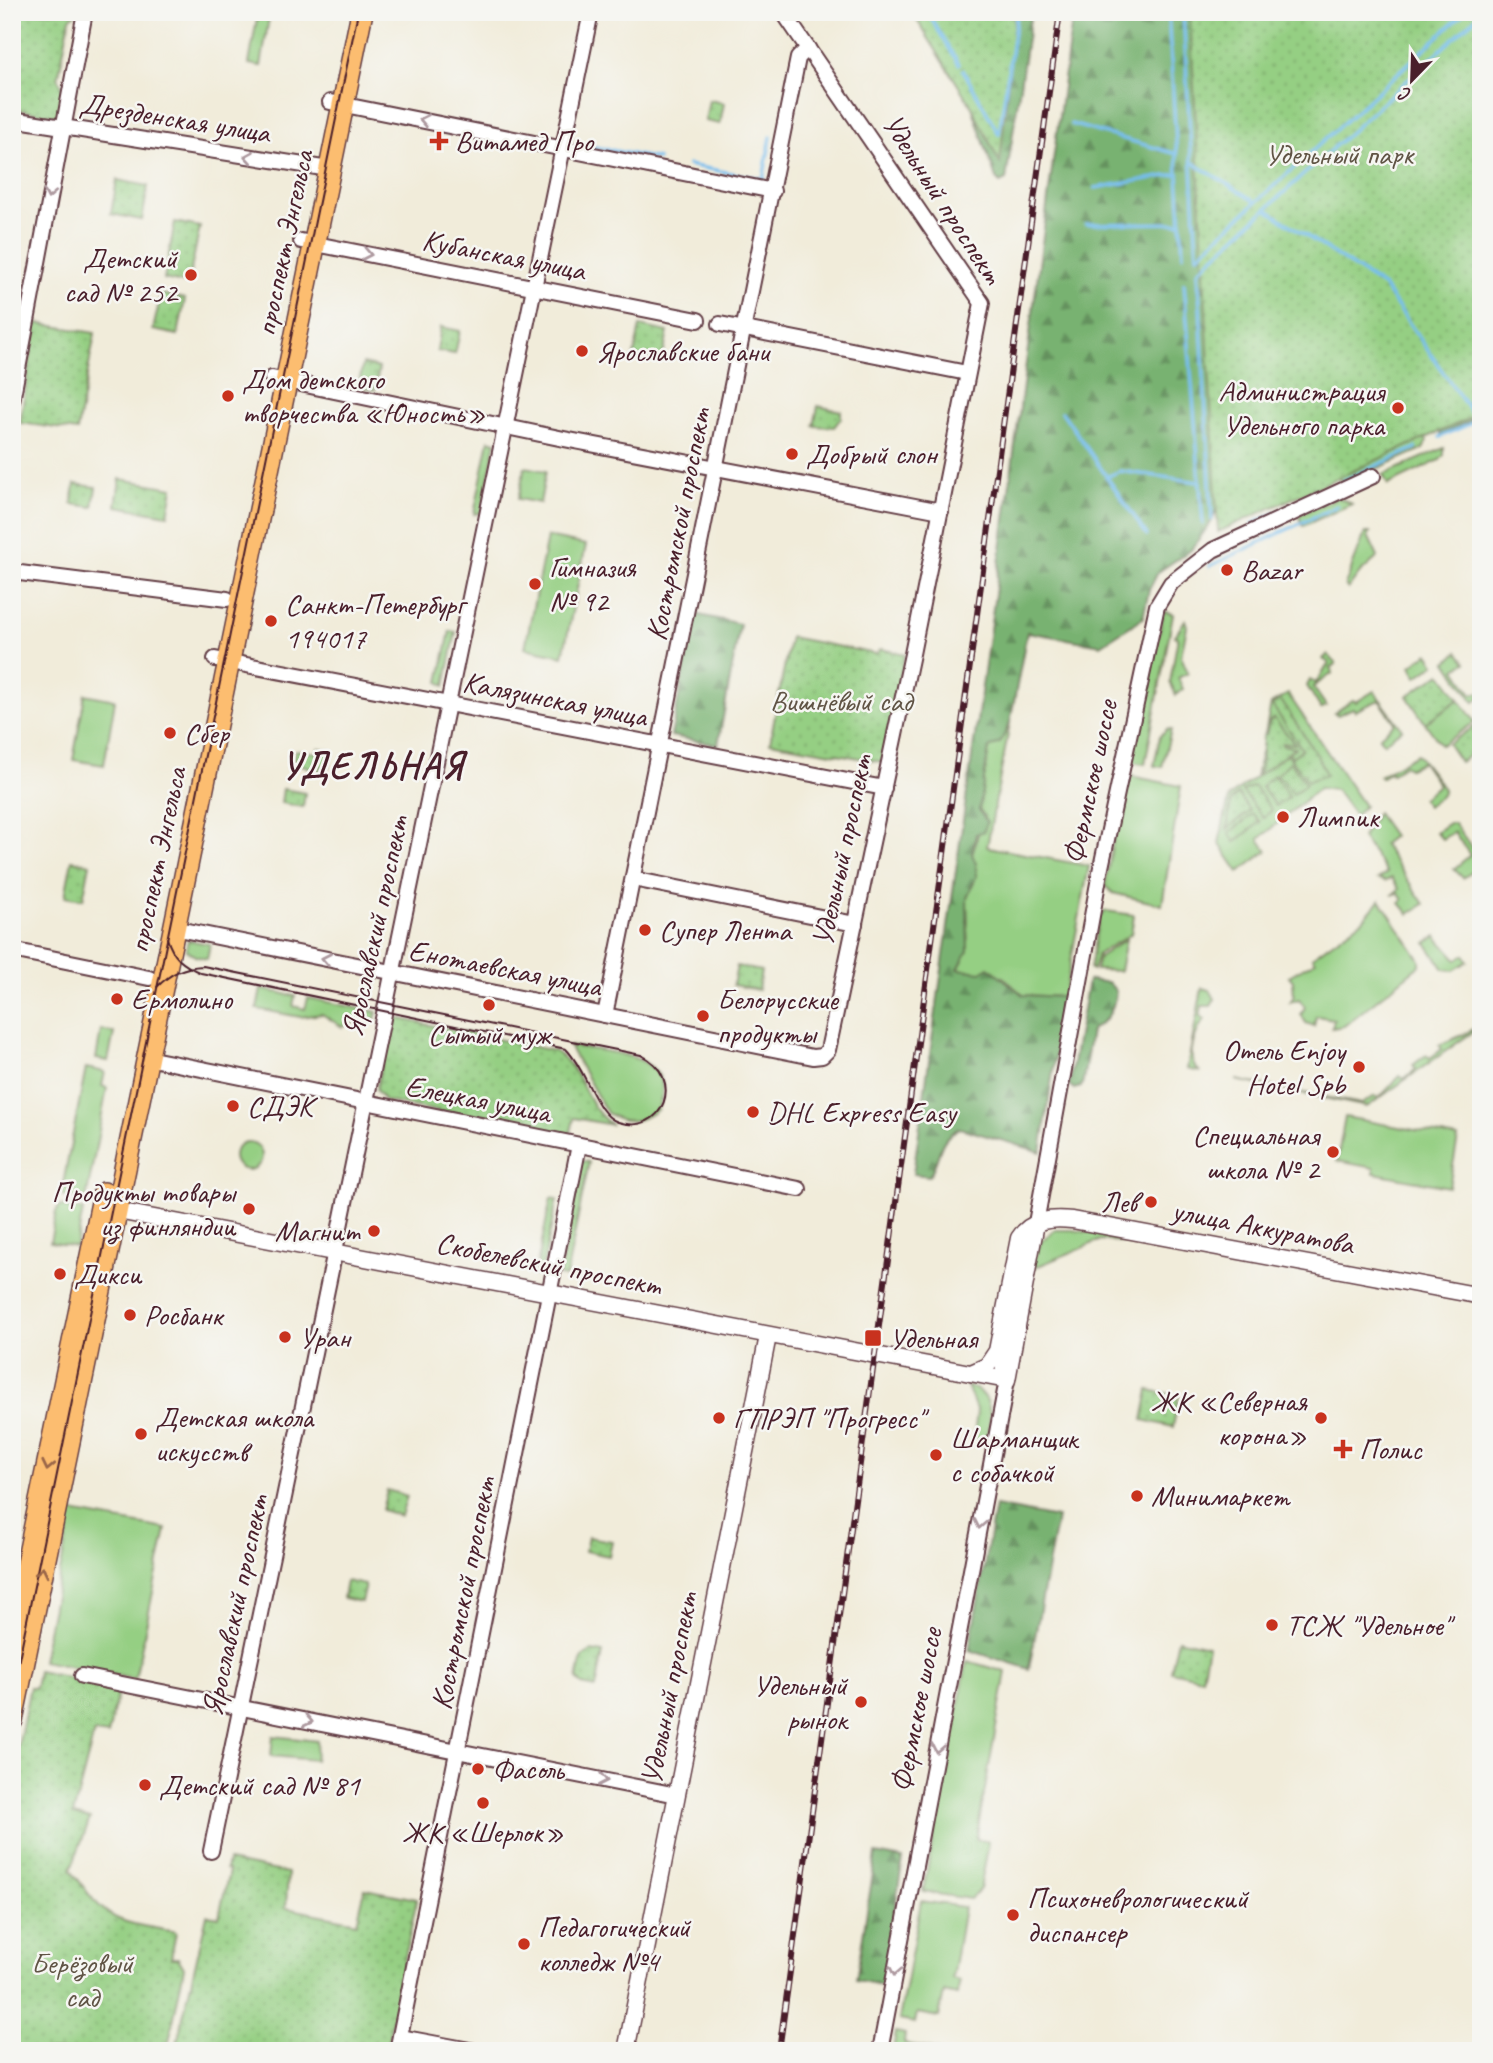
<svg xmlns="http://www.w3.org/2000/svg" width="1493" height="2063" font-family="Caveat,sans-serif">
	<style>
		.green { fill: #95cf83; stroke: #707757; stroke-width: 2 }
		.forest { fill: url(#forest-firs); stroke: #61684e; stroke-width: 2 }
		.park { fill: url(#park-dots); stroke: #707757; stroke-width: 2 }
		.lines { fill: none; stroke-linecap: round; stroke-linejoin: round }
		.stream { stroke: #76beee; stroke-width: 3.5 }
		.minor-casing { stroke: #633e45; stroke-width: 18 }
		.tertiary-casing { stroke: #633e45; stroke-width: 19 }
		.primary-casing { stroke: #633e45; stroke-width: 24 }
		.minor { stroke: #fff; stroke-width: 14 }
		.tertiary { stroke: #fff; stroke-width: 16 }
		.primary { stroke: #fcbd6f; stroke-width: 21 }
		.tram { stroke: #4a1f2b; stroke-width: 2 }
		.rail-casing { stroke: #4a1f2b; stroke-width: 6 }
		.rail { stroke: #f6f6f2; stroke-width: 3.5; stroke-dasharray: 10; stroke-linecap: butt }
		.oneway { stroke: #ae9aa0 }
		.oneway2 { stroke: #9a664a }
		.poi-dot { fill: #c8321e; stroke: #f6f6f2; stroke-width: 2.5 }
		.labels { text-anchor: middle; stroke-width: 5; stroke-linejoin: round; paint-order: stroke }
		.street-label { font-size: 30px; fill: #4a1f2b; stroke: #f6f6f2 }
		.poi-label { font-size: 30px; fill: #4a1f2b; stroke: #f6f6f2; text-anchor: start }
		.park-label { font-size: 30px; fill: #605445; stroke: #f6f6f2 }
		.district-label { font-size: 37px; font-weight: bold; letter-spacing: 2px; fill: #4a1f2b; stroke: #f6f6f2 }
	</style>
	<defs>
		<pattern id="forest-firs" width="22" height="20" patternUnits="userSpaceOnUse" patternTransform="scale(1.75)"><rect width="22" height="20" fill="#78b271"/><path d="M5 1l3.5 6h-7zM16 11l3.5 6h-7z" fill="#64905d"/></pattern>
		<pattern id="park-dots" width="8" height="8" patternUnits="userSpaceOnUse" patternTransform="scale(1.75)"><rect width="8" height="8" fill="#95cf83"/><path d="M2 2h.1M6 6h.1" fill="none" stroke="#82b171" stroke-width="1.8" stroke-linecap="round"/></pattern>
	</defs>
	<rect width="100%" height="100%" fill="#f6f6f2"/>
	<filter id="ink" filterUnits="userSpaceOnUse"><feTurbulence type="fractalNoise" baseFrequency=".0143" numOctaves="2"/><feDisplacementMap in="SourceGraphic" scale="14" xChannelSelector="R" yChannelSelector="G"/><feConvolveMatrix kernelMatrix="1 2 1 2 8 2 1 2 1" color-interpolation-filters="sRGB"/></filter>
	<filter id="wash" filterUnits="userSpaceOnUse"><feTurbulence type="fractalNoise" baseFrequency=".00686" numOctaves="4" result="noise"/><feDisplacementMap in="SourceGraphic" scale="28" xChannelSelector="R" yChannelSelector="G"/><feGaussianBlur stdDeviation="1.57" result="paint"/><feColorMatrix in="noise" values="0 0 0 0 0 0 0 0 0 0 0 0 0 0 0 0 0 1.4 0 .05"/><feComposite in="paint" operator="in"/></filter>
	<g filter="url(#wash)">
		<rect width="100%" height="100%" fill="#f1ecda"/>
		<g class="green">
			<path d="M258 12H270L261 66 249 64Z"/>
			<path d="M1425 429 1427 442 1423 449 1346 482 1339 480 1334 470Z"/>
			<path d="M489 440 496 442 481 513 474 514Z"/>
			<path d="M1444 448V455L1440 460 1388 485 1383 475Z"/>
			<path d="M525 467 546 471 540 503 518 499Z"/>
			<path d="M1338 497 1352 504 1303 526 1298 515Z"/>
			<path d="M1365 533H1370L1368 536 1378 557 1360 573 1348 589 1345 585Z"/>
			<path d="M547 537 586 545 563 656 525 648Z"/>
			<path d="M1164 611 1173 614 1145 764 1131 762Z"/>
			<path d="M1185 620 1187 626 1181 656 1188 673 1178 678 1183 689 1176 695 1170 682 1178 637 1175 636Z"/>
			<path d="M450 631 456 632 445 686 439 682Z"/>
			<path d="M1458 652 1466 662 1456 669 1472 694 1481 692V697L1474 702 1447 662Z"/>
			<path d="M1428 653 1435 664 1417 677 1411 666Z"/>
			<path d="M1328 654 1336 664 1331 668 1333 673 1313 687 1326 706 1321 709 1307 686 1310 680 1316 683 1329 663 1323 659Z"/>
			<path d="M1374 691 1402 729 1384 743 1379 737 1395 723 1379 700 1355 711 1353 708 1338 715 1334 713 1353 700 1356 702Z"/>
			<path d="M85 694 115 700 104 765 73 760Z"/>
			<path d="M1288 694 1364 806 1355 816 1336 790 1319 788 1259 839 1267 851 1239 872 1219 843 1229 797 1256 777 1271 704Z"/>
			<path d="M1459 699 1475 722 1441 745 1425 723Z"/>
			<path d="M1010 723 987 847 1089 866 1064 997 1023 995 1003 977 958 969 968 951 967 898 976 877V864L972 854 984 815 979 810 989 747 1000 743Z"/>
			<path d="M1167 729 1171 730 1162 767 1154 766 1160 736Z"/>
			<path d="M1417 754 1444 789 1442 795 1427 806 1422 799 1438 785 1422 762 1409 768 1404 765 1392 774 1390 772 1381 778 1379 776Z"/>
			<path d="M1125 775 1181 786 1162 905 1113 893 1105 886Z"/>
			<path d="M1377 813 1393 836 1383 844 1424 904 1409 914 1400 903 1403 900 1398 893 1392 895 1399 889 1392 878 1385 881 1378 879 1387 873 1362 837Z"/>
			<path d="M1449 823H1454L1480 859 1478 868 1463 878 1454 869 1470 855 1454 832 1442 839 1436 832Z"/>
			<path d="M1380 900 1420 960V965L1344 1026 1332 1028 1334 1019 1316 1016 1314 1026 1306 1023 1301 1014 1305 1007 1299 999 1290 1002 1294 996 1293 981 1289 976 1315 961 1312 957 1363 920Z"/>
			<path d="M1106 911 1134 915 1131 934 1098 954 1093 970 1090 969 1099 917Z"/>
			<path d="M1436 936 1457 960 1464 955 1468 961 1454 970 1444 969 1426 943Z"/>
			<path d="M1126 939 1120 971 1096 970 1099 957Z"/>
			<path d="M188 940 210 944 207 959 195 956 186 950Z"/>
			<path d="M1202 988 1210 990 1215 999 1211 1006H1202L1200 1016 1205 1019C1195 1032 1183 1062 1201 1072L1187 1069Z"/>
			<path d="M261 989 295 996 293 1006 305 1009 308 998 377 1012 375 1020 364 1018 342 1027 322 1014 300 1017 257 1009Z"/>
			<path d="M1480 1023 1481 1026 1367 1107 1236 1080 1362 1104 1375 1096 1378 1099 1400 1076 1404 1079 1416 1069 1413 1065 1426 1055 1430 1058 1442 1049 1439 1045 1465 1034Z"/>
			<path d="M101 1030 114 1033 108 1061 96 1059Z"/>
			<path d="M569 1046C605 1052 684 1053 657 1110 640 1123 625 1124 607 1113Z"/>
			<path d="M86 1068 105 1072 102 1086 107 1088 86 1200 63 1196 62 1189Z"/>
			<path d="M1345 1117 1458 1138 1449 1187 1374 1173V1168L1337 1161Z"/>
			<circle cx="248" cy="1156" r="14"/>
			<path d="M582 1161 589 1162 566 1277 559 1276Z"/>
			<path d="M551 1198 557 1199 542 1270 539 1275H535Z"/>
			<path d="M60 1206 83 1210 76 1247 50 1242 56 1212Z"/>
			<path d="M1055 1230H1073L1133 1239 1132 1243 1101 1240 1031 1269 1042 1240Z"/>
			<path d="M967 1386C996 1392 991 1422 987 1445L973 1444 977 1412Z"/>
			<path d="M72 1512 166 1529 135 1679 42 1661Z"/>
			<path d="M967 1661 1006 1672 976 1839 989 1842 980 1889 970 1899 923 1892Z"/>
			<path d="M273 1736 317 1741 315 1760 271 1756Z"/>
			<path d="M921 1901 964 1907 952 1979 960 1981 957 1995 944 1992 939 2017 917 2013 915 2023 899 2020Z"/>
			<path d="M896 2032 905 2034 904 2043 939 2051H893Z"/>
		</g>
		<g class="forest">
			<path d="M912 12H1031L1006 180 1000 183 996 179 972 107Z"/>
			<path d="M1073 12H1481V416L1441 435 1374 299 1225 489 1212 521 1191 550 1158 572 1149 590 1143 618 1101 645 1027 632 1010 723 1000 743 989 748 979 810 987 822 984 831 976 834 972 854 976 864V877L967 898 968 951 958 969 981 972 989 967 1023 995 1064 997 1041 1152 960 1128C936 1139 942 1157 929 1176L913 1174 995 594Z"/>
			<path d="M695 614 740 624 718 745 671 736Z"/>
			<path d="M1091 980 1109 983 1116 991C1113 1012 1109 1019 1091 1030L1083 1081 1081 1087 1074 1089 1069 1085 1088 981Z"/>
			<path d="M995 1506 1057 1518 1029 1669 969 1650Z"/>
			<path d="M876 1854 903 1859 882 1985 856 1980Z"/>
		</g>
		<g class="park">
			<path d="M12 12H79L70 18 58 79 64 90 59 116 12 109Z"/>
			<path d="M912 12H1015L1000 163 972 107Z"/>
			<path d="M1190 12H1481V413L1218 532Z"/>
			<path d="M709 100 724 103 720 124 705 121Z"/>
			<path d="M117 180 148 186 142 220 111 214Z"/>
			<path d="M175 222 200 227 188 284 164 279Z"/>
			<path d="M161 294 185 299 178 335 153 330Z"/>
			<path d="M36 323 95 333 77 431 20 423Z"/>
			<path d="M640 326 668 332 662 361 634 356Z"/>
			<path d="M441 327 460 331 455 354 437 351Z"/>
			<path d="M363 364 379 368 375 390 358 387Z"/>
			<path d="M818 406 841 411V418L834 427 814 426Z"/>
			<path d="M120 479 173 488 168 515 116 506Z"/>
			<path d="M75 484 96 487 93 507 72 504Z"/>
			<path d="M790 637 876 654 881 649 905 654 882 762 770 742Z"/>
			<path d="M1441 673 1459 699 1425 723 1407 696Z"/>
			<path d="M1280 699 1317 755 1326 775 1308 781 1287 754 1256 777 1261 768 1263 735H1266L1269 722 1274 718 1295 744 1282 743V745L1295 748 1289 752 1292 757 1302 749 1272 705Z"/>
			<path d="M1475 726 1481 734V747L1460 762 1448 744Z"/>
			<path d="M319 748 332 751 329 767 321 766 320 771 293 762 295 750 317 753Z"/>
			<path d="M1290 762 1306 784 1293 794 1277 774Z"/>
			<path d="M1274 775 1289 797 1276 806 1261 787Z"/>
			<path d="M1254 786 1272 810 1263 818 1242 791Z"/>
			<path d="M283 789 305 793 303 807 281 803Z"/>
			<path d="M1238 794 1250 811 1227 829 1231 801Z"/>
			<path d="M1253 814 1260 822 1235 842 1229 833Z"/>
			<path d="M72 860 90 864 83 899 65 896Z"/>
			<path d="M737 966 761 971 758 990 733 985Z"/>
			<path d="M392 1017 554 1051C585 1071 584 1107 612 1125L574 1118 570 1137 385 1101 376 1090Z"/>
			<path d="M1149 1390 1179 1396 1173 1427 1143 1420Z"/>
			<path d="M387 1490 407 1496 401 1516 382 1510Z"/>
			<path d="M588 1537 612 1541 609 1556 585 1551Z"/>
			<path d="M346 1581 365 1585 361 1602 343 1598Z"/>
			<path d="M1178 1639 1208 1646 1202 1678 1171 1671Z"/>
			<path d="M591 1651 603 1653 596 1688 582 1685 577 1679 582 1657Z"/>
			<path d="M38 1671 119 1688 108 1735 94 1733 73 1815 90 1819 71 1869C107 1923 114 1921 176 1932L171 1958H178L184 1968 167 2051H12V1777L30 1687 35 1688Z"/>
			<path d="M228 1861 288 1873 286 1908 357 1922 365 1889 417 1899 386 2051H175L207 1915 219 1917 229 1871 226 1869Z"/>
		</g>
		<g class="lines">
			<g class="stream">
				<path d="M927 12 959 64"/>
				<path d="M1168 12 1183 255"/>
				<path d="M1183 12 1197 256 1465 12"/>
				<path d="M963 70 999 134 1017 12"/>
				<path d="M1071 124 1177 154"/>
				<path d="M584 145 658 159"/>
				<path d="M1192 162 1256 202"/>
				<path d="M688 165 763 179 771 137"/>
				<path d="M1095 188 1178 174"/>
				<path d="M1266 209 1384 287 1477 421"/>
				<path d="M1086 224 1181 223"/>
				<path d="M1184 283 1203 524"/>
				<path d="M1062 412 1147 535"/>
				<path d="M1440 437 1481 419"/>
				<path d="M1106 477 1120 471 1199 482"/>
				<path d="M1344 480 1416 448"/>
				<path d="M1212 520 1198 271 1481 13"/>
				<path d="M1252 524 1317 494"/>
				<path d="M1210 566 1337 506"/>
			</g>
		</g>
	</g>
	<g filter="url(#ink)">
		<g class="lines">
			<g class="minor-casing">
				<g id="minor">
					<path d="M330 102 773 191"/>
					<path d="M12 119 329 169"/>
					<path d="M301 241 698 320"/>
					<path d="M720 324 967 373"/>
					<path d="M272 378 564 439 941 511"/>
					<path d="M12 401 85 12"/>
					<path d="M12 572 227 599"/>
					<path d="M215 659 884 788"/>
					<path d="M633 879 855 924"/>
					<path d="M173 928 813 1057 822 1056 828 1050 912 654 982 303 783 12"/>
					<path d="M12 950 149 978"/>
					<path d="M605 1015 798 58 808 48"/>
					<path d="M147 1058 799 1189"/>
					<path d="M1036 1223 1100 872 1157 606 1171 583 1213 550 1373 476"/>
					<path d="M82 1676 677 1795"/>
					<path d="M211 1851 591 12"/>
					<path d="M400 2037 475 2051"/>
					<path d="M397 2051 579 1145"/>
					<path d="M880 2051 1007 1380 997 1351"/>
				</g>
			</g>
			<g class="tertiary-casing">
				<g id="tertiary">
					<path d="M107 1209 1007 1380 1036 1223"/>
					<path d="M971 1373 987 1366 997 1351 1019 1238C1032 1219 1051 1218 1072 1220L1481 1296"/>
					<path d="M626 2051 768 1336"/>
				</g>
			</g>
			<g class="primary-casing">
				<g id="primary">
					<path d="M12 1636 104 1193"/>
					<path d="M12 1720 362 12"/>
				</g>
			</g>
			<use href="#minor" class="minor"/>
			<use href="#tertiary" class="tertiary"/>
			<use href="#primary" class="primary"/>
			<g class="tram">
				<path d="M157 987C171 973 183 967 203 966L641 1055C686 1077 664 1137 618 1122 595 1115 587 1070 566 1049L201 973C183 965 173 958 167 938"/>
				<path d="M12 1693 358 12"/>
			</g>
			<g class="rail-casing">
				<path id="rail" d="M779 2051 1060 12"/>
			</g>
			<use href="#rail" class="rail"/>
		</g>
		<defs><path id="oneway-chevron" d="M-2-3.5L2.5 0L-2 3.5" fill="none" stroke-width="1.6" stroke-linecap="round" stroke-linejoin="round" transform="scale(1.75)"/></defs>
		<g class="oneway">
			<use href="#oneway-chevron" transform="translate(424 120) rotate(-169)"/>
			<use href="#oneway-chevron" transform="translate(249 157) rotate(-171)"/>
			<use href="#oneway-chevron" transform="translate(49 194) rotate(101)"/>
			<use href="#oneway-chevron" transform="translate(367 254) rotate(11)"/>
			<use href="#oneway-chevron" transform="translate(326 959) rotate(-169)"/>
			<use href="#oneway-chevron" transform="translate(980 1524) rotate(101)"/>
			<use href="#oneway-chevron" transform="translate(308 1721) rotate(12)"/>
			<use href="#oneway-chevron" transform="translate(937 1748) rotate(101)"/>
			<use href="#oneway-chevron" transform="translate(603 1780) rotate(11)"/>
			<use href="#oneway-chevron" transform="translate(895 1971) rotate(101)"/>
		</g>
		<g class="oneway2">
			<use href="#oneway-chevron" transform="translate(48 1466) rotate(102)"/>
			<use href="#oneway-chevron" transform="translate(42 1572) rotate(-78)"/>
		</g>
	</g>
	<g class="poi-dot">
		<path d="M435.5 130.5h7v7h7v7h-7v7h-7v-7h-7v-7h7z"/>
		<circle cx="191" cy="275" r="7"/>
		<circle cx="582" cy="351" r="7"/>
		<circle cx="228" cy="396" r="7"/>
		<circle cx="1398" cy="408" r="7"/>
		<circle cx="792" cy="454" r="7"/>
		<circle cx="1227" cy="570" r="7"/>
		<circle cx="535" cy="584" r="7"/>
		<circle cx="271" cy="621" r="7"/>
		<circle cx="170" cy="733" r="7"/>
		<circle cx="1283" cy="817" r="7"/>
		<circle cx="645" cy="930" r="7"/>
		<circle cx="117" cy="999" r="7"/>
		<circle cx="489" cy="1005" r="7"/>
		<circle cx="703" cy="1016" r="7"/>
		<circle cx="1359" cy="1067" r="7"/>
		<circle cx="233" cy="1106" r="7"/>
		<circle cx="753" cy="1112" r="7"/>
		<circle cx="1333" cy="1152" r="7"/>
		<circle cx="1151" cy="1202" r="7"/>
		<circle cx="249" cy="1209" r="7"/>
		<circle cx="374" cy="1231" r="7"/>
		<circle cx="60" cy="1274" r="7"/>
		<circle cx="130" cy="1315" r="7"/>
		<circle cx="285" cy="1337" r="7"/>
		<rect x="864" y="1329" width="18" height="18" rx="3.5"/>
		<circle cx="719" cy="1418" r="7"/>
		<circle cx="1321" cy="1418" r="7"/>
		<circle cx="141" cy="1434" r="7"/>
		<path d="M1339.5 1438.5h7v7h7v7h-7v7h-7v-7h-7v-7h7z"/>
		<circle cx="936" cy="1455" r="7"/>
		<circle cx="1137" cy="1496" r="7"/>
		<circle cx="1272" cy="1625" r="7"/>
		<circle cx="861" cy="1702" r="7"/>
		<circle cx="478" cy="1769" r="7"/>
		<circle cx="145" cy="1785" r="7"/>
		<circle cx="483" cy="1803" r="7"/>
		<circle cx="1013" cy="1915" r="7"/>
		<circle cx="524" cy="1944" r="7"/>
	</g>
	<g class="labels">
		<g class="street-label">
			<text transform="translate(175 118) rotate(9)" y="10">Дрезденская улица</text>
			<text transform="translate(943 199) rotate(57)" y="10">Удельный проспект</text>
			<text transform="translate(284 243) rotate(-78)" y="10">проспект Энгельса</text>
			<text transform="translate(504 255) rotate(11)" y="10">Кубанская улица</text>
			<text transform="translate(678 524) rotate(-79)" y="10">Костромской проспект</text>
			<text transform="translate(555 699) rotate(11)" y="10">Калязинская улица</text>
			<text transform="translate(1090 782) rotate(-78)" y="10">Фермское шоссе</text>
			<text transform="translate(842 850) rotate(-78)" y="10">Удельный проспект</text>
			<text transform="translate(157 860) rotate(-78)" y="10">проспект Энгельса</text>
			<text transform="translate(375 926) rotate(-78)" y="10">Ярославский проспект</text>
			<text transform="translate(505 968) rotate(11)" y="10">Енотаевская улица</text>
			<text transform="translate(478 1099) rotate(11)" y="10">Елецкая улица</text>
			<text transform="translate(1263 1227) rotate(11)" y="10">улица Аккуратова</text>
			<text transform="translate(549 1264) rotate(11)" y="10">Скобелевский проспект</text>
			<text transform="translate(463 1593) rotate(-79)" y="10">Костромской проспект</text>
			<text transform="translate(235 1605) rotate(-78)" y="10">Ярославский проспект</text>
			<text transform="translate(669 1688) rotate(-79)" y="10">Удельный проспект</text>
			<text transform="translate(916 1710) rotate(-79)" y="10">Фермское шоссе</text>
		</g>
		<g class="poi-label">
			<text x="455" y="151">Витамед Про</text>
			<text x="177" y="268" text-anchor="end">Детский<tspan x="177" dy="34">сад № 252</tspan></text>
			<text x="596" y="361">Ярославские бани</text>
			<text x="242" y="389">Дом детского<tspan x="242" dy="34">творчества «Юность»</tspan></text>
			<text x="1384" y="401" text-anchor="end">Администрация<tspan x="1384" dy="34">Удельного парка</tspan></text>
			<text x="806" y="464">Добрый слон</text>
			<text x="549" y="577">Гимназия<tspan x="549" dy="34">№ 92</tspan></text>
			<text x="1241" y="580">Bazar</text>
			<text x="285" y="614">Санкт-Петербург<tspan x="285" dy="34">194017</tspan></text>
			<text x="184" y="743">Сбер</text>
			<text x="1297" y="827">Лимпик</text>
			<text x="659" y="940">Супер Лента</text>
			<text x="131" y="1009">Ермолино</text>
			<text x="717" y="1009">Белорусские<tspan x="717" dy="34">продукты</tspan></text>
			<text x="489" y="1044" text-anchor="middle">Сытый муж</text>
			<text x="1345" y="1060" text-anchor="end">Отель Enjoy<tspan x="1345" dy="34">Hotel Spb</tspan></text>
			<text x="247" y="1116">СДЭК</text>
			<text x="767" y="1122">DHL Express Easy</text>
			<text x="1319" y="1145" text-anchor="end">Специальная<tspan x="1319" dy="34">школа № 2</tspan></text>
			<text x="235" y="1202" text-anchor="end">Продукты товары<tspan x="235" dy="34">из финляндии</tspan></text>
			<text x="1137" y="1212" text-anchor="end">Лев</text>
			<text x="360" y="1241" text-anchor="end">Магнит</text>
			<text x="74" y="1284">Дикси</text>
			<text x="144" y="1325">Росбанк</text>
			<text x="299" y="1347">Уран</text>
			<text x="889" y="1348">Удельная</text>
			<text x="1307" y="1411" text-anchor="end">ЖК «Северная<tspan x="1307" dy="34">корона»</tspan></text>
			<text x="155" y="1427">Детская школа<tspan x="155" dy="34">искусств</tspan></text>
			<text x="733" y="1428">ГПРЭП "Прогресс"</text>
			<text x="950" y="1448">Шарманщик<tspan x="950" dy="34">с собачкой</tspan></text>
			<text x="1359" y="1459">Полис</text>
			<text x="1151" y="1506">Минимаркет</text>
			<text x="1286" y="1635">ТСЖ "Удельное"</text>
			<text x="847" y="1695" text-anchor="end">Удельный<tspan x="847" dy="34">рынок</tspan></text>
			<text x="492" y="1779">Фасоль</text>
			<text x="159" y="1795">Детский сад № 81</text>
			<text x="483" y="1842" text-anchor="middle">ЖК «Шерлок»</text>
			<text x="1027" y="1908">Психоневрологический<tspan x="1027" dy="34">диспансер</tspan></text>
			<text x="538" y="1937">Педагогический<tspan x="538" dy="34">колледж №4</tspan></text>
		</g>
		<g class="park-label">
			<text x="1339" y="164">Удельный парк</text>
			<text x="841" y="711">Вишнёвый сад</text>
			<text x="82" y="1973">Берёзовый<tspan x="82" dy="34">сад</tspan></text>
		</g>
		<g class="district-label">
			<text x="373" y="778">УДЕЛЬНАЯ</text>
		</g>
	</g>
	<rect width="1493" height="2063" fill="none" stroke="#f6f6f2" stroke-width="42"/>
	<g transform="translate(1412 80) rotate(203)" stroke="#f6f6f2" stroke-width="5" paint-order="stroke">
	<path d="M0-5L12 26L0 18L-12 26Z" fill="#4a1f2b"/>
	<text y="-10" font-size="19" font-weight="bold" text-anchor="middle" fill="#4a1f2b">С</text>
	</g>
</svg>
